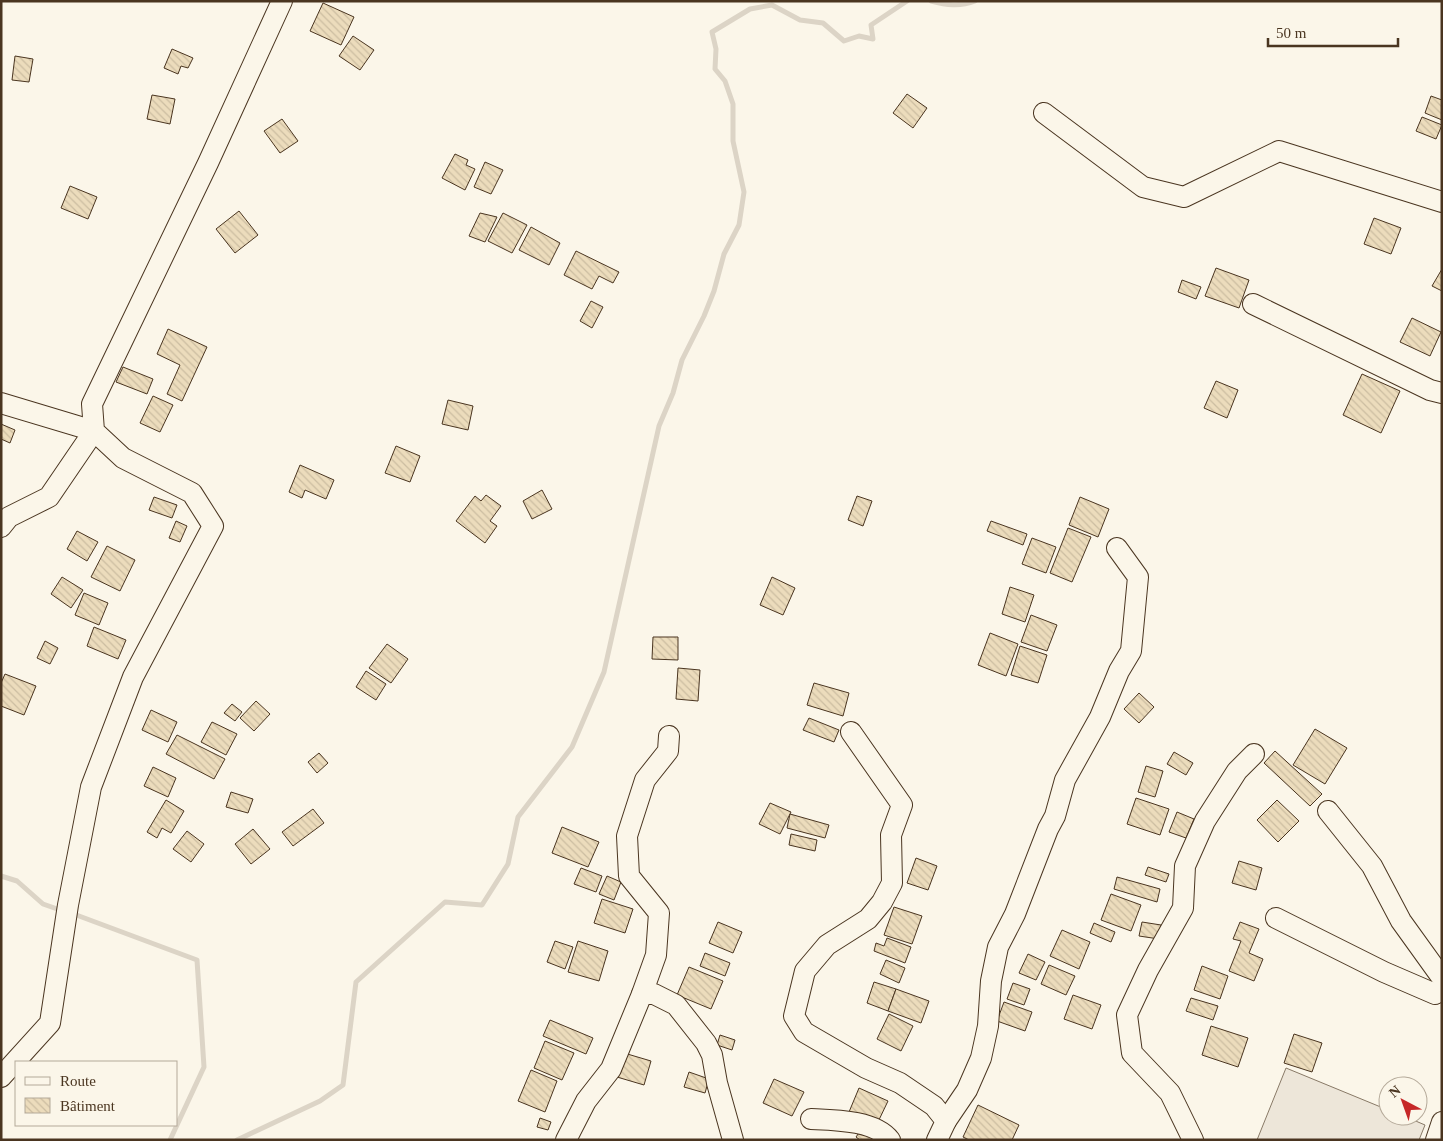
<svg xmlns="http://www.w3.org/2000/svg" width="1443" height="1141" font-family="'Times New Roman',serif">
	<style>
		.garden { fill: #ede6d9; stroke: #887966 }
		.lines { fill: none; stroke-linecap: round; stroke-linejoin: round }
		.stream { stroke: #dcd4c6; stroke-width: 5 }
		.building { fill: url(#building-back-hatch); stroke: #4a3520 }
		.minor-casing { stroke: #4a3520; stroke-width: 22 }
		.minor { stroke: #fbf6e9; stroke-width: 20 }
	</style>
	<defs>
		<pattern id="building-back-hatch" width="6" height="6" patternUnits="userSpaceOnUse" patternTransform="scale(1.25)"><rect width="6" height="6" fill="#ecdcbc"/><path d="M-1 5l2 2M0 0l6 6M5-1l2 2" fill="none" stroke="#ccbda1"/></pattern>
	</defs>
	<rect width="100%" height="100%" fill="#fbf6e9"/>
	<path class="garden" d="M1286 1068 1388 1110V1116H1404L1425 1125 1419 1140H1257Z"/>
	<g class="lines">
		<g class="stream">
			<path d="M931 1C946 5 960 7 975 1"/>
			<path d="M1 876 17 881 43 904 63 911"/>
			<path d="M71 913 197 960 204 1067 170 1140"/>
			<path d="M237 1140 320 1101 343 1085 356 982 445 902 482 905 508 864 518 817 572 747 604 672 659 426 673 393 682 360 704 316 714 291 724 254 739 225 744 192 733 141V104L725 81 715 69 716 49 712 32 750 9 772 5 800 20 823 23 844 41 859 36 873 39 871 25 907 1"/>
		</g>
	</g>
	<g class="building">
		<path d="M323 3 354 17 341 45 310 31Z"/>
		<path d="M353 36 374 50 360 70 339 56Z"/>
		<path d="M172 49 193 58 188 68 181 66 178 74 164 68Z"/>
		<path d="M15 56 33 59 29 82 12 80Z"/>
		<path d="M907 94 927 108 913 128 893 113Z"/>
		<path d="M152 95 175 99 170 124 147 119Z"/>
		<path d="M1431 96 1442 100V120L1425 113Z"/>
		<path d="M1422 117 1442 125 1436 139 1416 131Z"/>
		<path d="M282 119 298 141 280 153 264 131Z"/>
		<path d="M455 154 468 160 466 165 475 169 465 190 442 178Z"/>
		<path d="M485 162 503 170 491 194 474 187Z"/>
		<path d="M70 186 97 197 88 219 61 208Z"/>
		<path d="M239 211 258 235 235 253 216 229Z"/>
		<path d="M480 213 497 217 485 242 469 236Z"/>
		<path d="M503 213 527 225 512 253 488 241Z"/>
		<path d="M1374 218 1401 228 1391 254 1364 244Z"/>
		<path d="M531 227 560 243 549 265 519 250Z"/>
		<path d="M576 251 619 272 613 283 599 276 592 289 564 275Z"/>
		<path d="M1216 268 1249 280 1239 308 1205 296Z"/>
		<path d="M1442 269V291L1432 286Z"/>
		<path d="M1182 280 1201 287 1196 299 1178 292Z"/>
		<path d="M591 301 603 307 592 328 580 321Z"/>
		<path d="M1412 318 1441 332 1430 356 1400 342Z"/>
		<path d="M168 329 207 347 182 401 167 394 180 365 157 354Z"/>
		<path d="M123 367 153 379 147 394 116 382Z"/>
		<path d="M1362 374 1400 391 1381 433 1343 415Z"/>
		<path d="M1216 381 1238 390 1227 418 1204 408Z"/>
		<path d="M153 396 173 405 160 432 140 423Z"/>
		<path d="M448 400 473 406 468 430 442 424Z"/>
		<path d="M1 424 15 430 10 443 1 439Z"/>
		<path d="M396 446 420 456 410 482 385 473Z"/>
		<path d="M300 465 334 480 326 499 305 490 302 498 289 492Z"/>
		<path d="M542 490 552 509 532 519 523 501Z"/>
		<path d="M486 495 501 506 490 521 497 526 485 543 456 521 475 496 481 501Z"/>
		<path d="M857 496 872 501 863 526 848 520Z"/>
		<path d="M154 497 177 505 172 518 149 510Z"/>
		<path d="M1080 497 1109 509 1098 537 1069 525Z"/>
		<path d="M176 521 187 526 180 542 169 538Z"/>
		<path d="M991 521 1027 534 1023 545 987 531Z"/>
		<path d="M1068 528 1091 537 1072 582 1050 573Z"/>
		<path d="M77 531 98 542 87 561 67 549Z"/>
		<path d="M1032 538 1056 547 1046 573 1022 564Z"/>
		<path d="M107 546 135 560 120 591 91 577Z"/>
		<path d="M62 577 83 590 71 608 51 594Z"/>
		<path d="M772 577 795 588 783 615 760 605Z"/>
		<path d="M1010 587 1034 595 1025 622 1002 614Z"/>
		<path d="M84 593 108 603 99 625 75 615Z"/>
		<path d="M1031 615 1057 625 1047 651 1021 642Z"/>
		<path d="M94 627 126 640 118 659 87 646Z"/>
		<path d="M990 633 1018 644 1006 676 978 665Z"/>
		<path d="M653 637H678V660L652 659Z"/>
		<path d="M45 641 58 648 50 664 37 658Z"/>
		<path d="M387 644 408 659 391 683 369 668Z"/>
		<path d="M1020 646 1047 655 1038 683 1011 675Z"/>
		<path d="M678 668 700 670 698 701 676 699Z"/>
		<path d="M366 671 386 684 376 700 356 687Z"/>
		<path d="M5 674 36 686 24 715 1 706V683Z"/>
		<path d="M814 683 849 693 843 716 807 705Z"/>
		<path d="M1139 693 1154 707 1139 723 1124 709Z"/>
		<path d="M256 701 270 714 254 731 240 718Z"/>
		<path d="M232 704 242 712 235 721 224 713Z"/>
		<path d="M151 710 177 722 168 742 142 730Z"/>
		<path d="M809 718 839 730 834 742 803 730Z"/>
		<path d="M212 722 237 734 226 755 201 742Z"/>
		<path d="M1315 729 1347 748 1325 784 1293 765Z"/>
		<path d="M177 735 225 759 214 779 166 754Z"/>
		<path d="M1275 751 1322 794 1310 806 1264 763Z"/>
		<path d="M1174 752 1193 763 1186 775 1167 764Z"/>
		<path d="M319 753 328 763 317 773 308 762Z"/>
		<path d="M1146 766 1163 771 1155 797 1138 792Z"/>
		<path d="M153 767 176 778 168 797 144 786Z"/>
		<path d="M231 792 253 799 248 813 226 807Z"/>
		<path d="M1136 798 1169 809 1160 835 1127 824Z"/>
		<path d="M166 800 184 811 171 833 162 828 157 838 147 832Z"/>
		<path d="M1277 800 1299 821 1278 842 1257 820Z"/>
		<path d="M770 803 791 812 780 834 759 824Z"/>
		<path d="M313 809 324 823 293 846 282 832Z"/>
		<path d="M1177 812 1194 819 1186 838 1169 832Z"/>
		<path d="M790 814 829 825 825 838 787 828Z"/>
		<path d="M562 827 599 842 588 867 552 853Z"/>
		<path d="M253 829 270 849 251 864 235 844Z"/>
		<path d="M187 831 204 844 191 862 173 849Z"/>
		<path d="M791 834 817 840 815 851 789 845Z"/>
		<path d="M916 858 937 866 928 890 907 883Z"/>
		<path d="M1239 861 1262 868 1256 890 1232 883Z"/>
		<path d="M1148 867 1169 874 1166 882 1145 875Z"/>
		<path d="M581 868 602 876 596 892 574 884Z"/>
		<path d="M607 876 621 882 614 900 599 894Z"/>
		<path d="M1117 877 1160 889 1157 902 1114 889Z"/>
		<path d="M1111 894 1141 905 1131 931 1101 920Z"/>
		<path d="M602 899 633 909 625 933 594 923Z"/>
		<path d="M894 907 922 916 912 944 884 935Z"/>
		<path d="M718 922 742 932 733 953 709 943Z"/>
		<path d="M1142 922 1161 925 1159 939 1139 936Z"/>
		<path d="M1240 922 1259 929 1249 953 1263 959 1254 981 1229 971 1241 941 1233 939Z"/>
		<path d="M1094 923 1115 932 1111 942 1090 933Z"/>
		<path d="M1062 930 1090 942 1079 969 1050 956Z"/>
		<path d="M887 938 911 947 905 963 874 951 876 943 884 946Z"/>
		<path d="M555 941 573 947 565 969 547 962Z"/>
		<path d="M578 941 608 951 599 981 568 972Z"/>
		<path d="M705 953 730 963 725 976 700 966Z"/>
		<path d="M1028 954 1045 962 1036 980 1019 973Z"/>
		<path d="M886 960 905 968 899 983 880 974Z"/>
		<path d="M1049 965 1075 976 1066 995 1041 984Z"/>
		<path d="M1202 966 1228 976 1220 999 1194 990Z"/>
		<path d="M689 967 723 981 711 1009 677 995Z"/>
		<path d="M874 982 896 989 888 1011 867 1003Z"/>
		<path d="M1013 983 1030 989 1024 1005 1007 999Z"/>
		<path d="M896 989 929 1001 921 1023 888 1011Z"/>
		<path d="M1073 995 1101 1005 1092 1029 1064 1019Z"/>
		<path d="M1191 998 1218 1006 1213 1020 1186 1011Z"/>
		<path d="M1004 1002 1032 1012 1025 1031 997 1021Z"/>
		<path d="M889 1014 913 1026 901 1051 877 1039Z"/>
		<path d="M550 1020 593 1038 586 1054 543 1036Z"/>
		<path d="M1211 1026 1248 1038 1238 1067 1202 1055Z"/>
		<path d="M1294 1034 1322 1043 1312 1072 1284 1063Z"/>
		<path d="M720 1035 735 1040 732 1050 717 1045Z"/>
		<path d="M545 1041 574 1053 562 1080 534 1068Z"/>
		<path d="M624 1053 651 1061 644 1085 617 1077Z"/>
		<path d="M531 1070 557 1081 545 1112 518 1101Z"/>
		<path d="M689 1072 709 1079 705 1093 684 1087Z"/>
		<path d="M774 1079 804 1092 792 1116 763 1103Z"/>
		<path d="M859 1088 888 1101 877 1124 849 1112Z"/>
		<path d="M978 1105 1019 1125 1012 1140H969L963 1137Z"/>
		<path d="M540 1118 551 1122 548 1130 537 1127Z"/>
		<path d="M863 1127 877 1140H860L856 1137Z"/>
	</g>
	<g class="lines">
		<g class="minor-casing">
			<g id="minor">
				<path d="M1044 113 1143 187 1184 197 1279 151 1442 202"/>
				<path d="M1253 304 1430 390 1442 393"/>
				<path d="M1 403 94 431 49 497 9 517 1 527"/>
				<path d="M851 732 902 805 891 835 892 883 882 902 868 919 827 945 805 971 794 1016 804 1032 866 1068 900 1083 934 1106 946 1121 937 1140"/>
				<path d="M1328 811 1372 866 1401 921 1442 978"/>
				<path d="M1276 918 1384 972 1435 994 1442 990"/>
				<path d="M642 994H654L676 1005 706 1043 712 1055 717 1083 733 1140"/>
				<path d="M1 1077 50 1023 68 905 91 787 133 677 213 526 192 493 123 458 94 431 92 404 208 163 282 1"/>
				<path d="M811 1119C834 1120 875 1120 890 1140"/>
				<path d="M946 1121 967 1090 981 1058 988 1026 991 981 998 947 1015 914 1048 829 1055 816 1065 780 1100 717 1119 671 1131 651 1138 577 1117 548"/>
				<path d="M566 1140 586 1101 611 1069 642 994 656 955 659 913 629 876 627 836 645 780 668 751 669 736"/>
				<path d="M1193 1140 1170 1093 1132 1053 1127 1015 1148 970 1183 908 1185 866 1205 821 1237 771 1254 754"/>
				<path d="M1436 1140 1442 1122"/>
			</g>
		</g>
		<use href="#minor" class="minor"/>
	</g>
	<rect width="1443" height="1141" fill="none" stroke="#4a3520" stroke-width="5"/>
	<rect x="15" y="1061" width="162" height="65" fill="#fbf6e9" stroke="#b4a999"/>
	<rect x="25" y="1077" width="25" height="8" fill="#fbf6e9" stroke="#b4a999"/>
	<text x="60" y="1086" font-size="15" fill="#4a3520">Route</text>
	<rect x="25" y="1098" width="25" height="15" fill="url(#building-back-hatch)" stroke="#b4a999"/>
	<text x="60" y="1111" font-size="15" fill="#4a3520">Bâtiment</text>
	<g transform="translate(1403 1101) rotate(319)"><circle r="24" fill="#fbf6e9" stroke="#b4a999"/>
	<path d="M0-4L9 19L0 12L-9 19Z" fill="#c62828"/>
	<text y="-8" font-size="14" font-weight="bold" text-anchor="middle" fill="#4a3520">N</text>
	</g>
	<path d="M1268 38v8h130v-8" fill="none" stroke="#4a3520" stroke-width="2.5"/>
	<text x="1276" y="38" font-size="15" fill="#4a3520" stroke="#fbf6e9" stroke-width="4" paint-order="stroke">50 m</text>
</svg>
